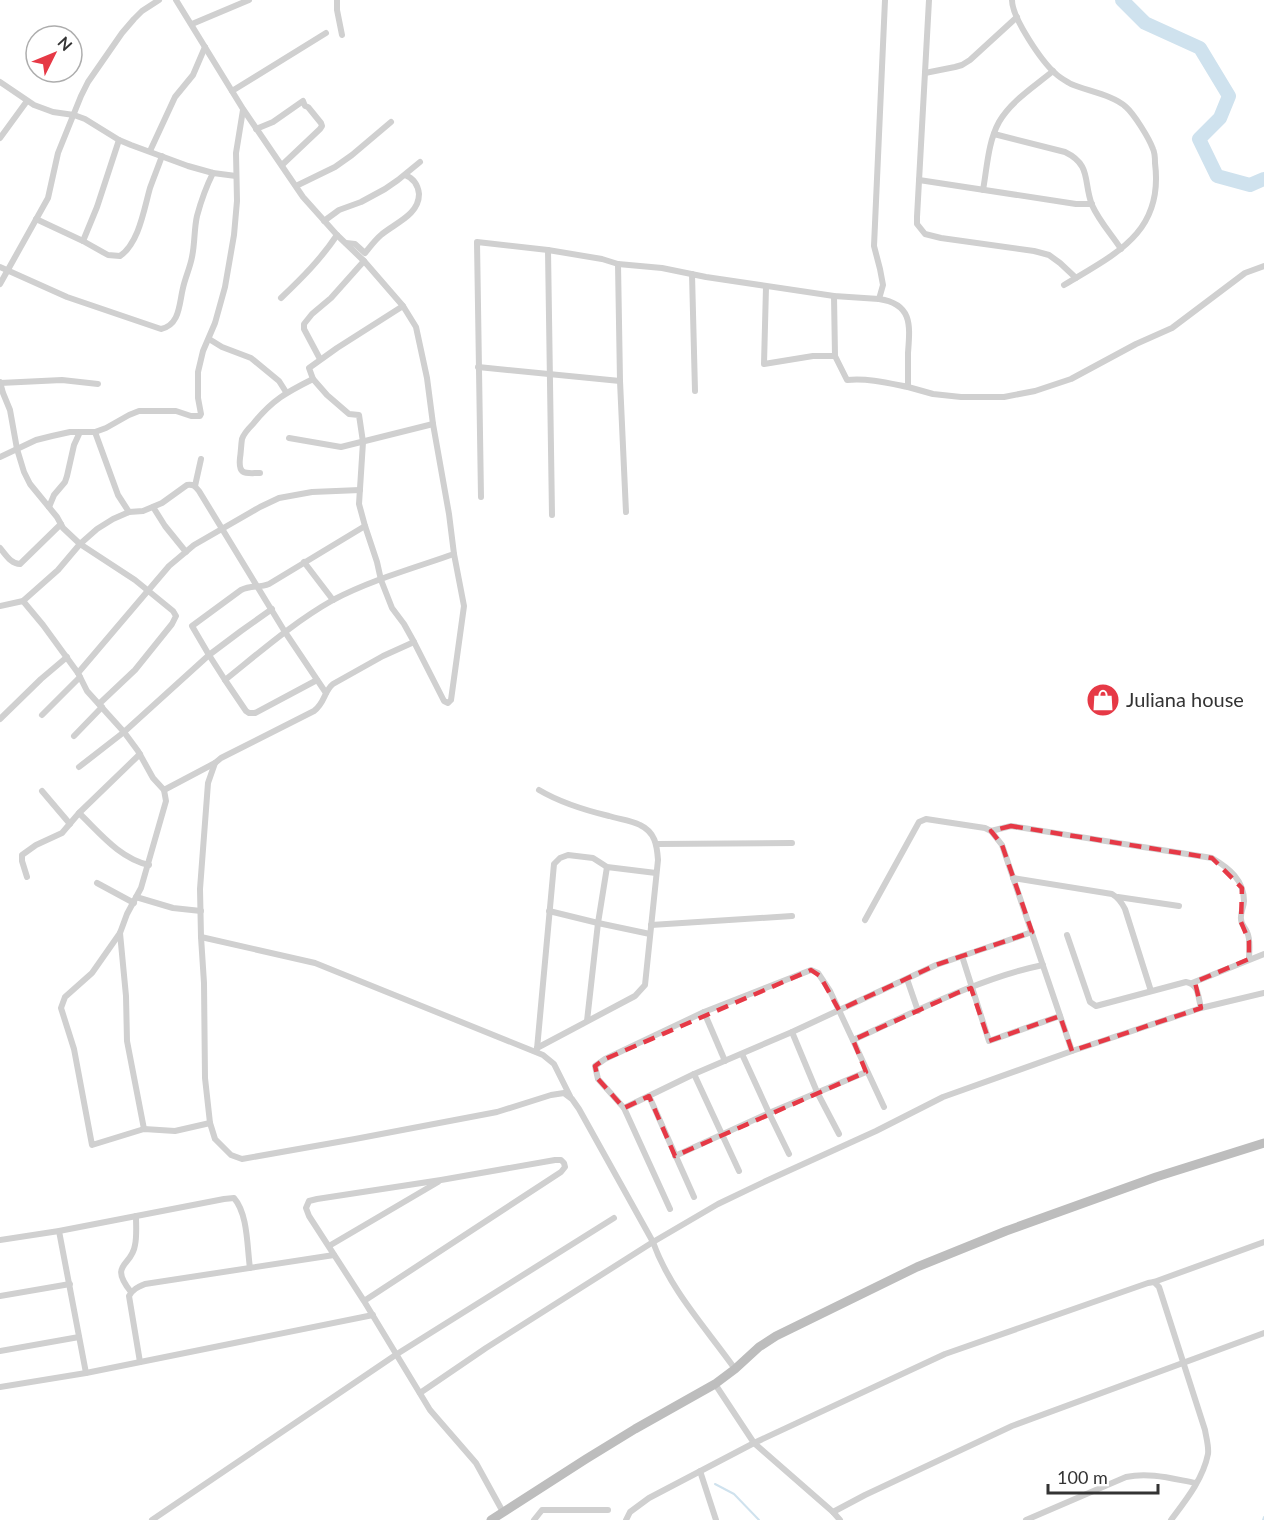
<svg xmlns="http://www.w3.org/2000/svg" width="1264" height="1520" font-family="Lato,sans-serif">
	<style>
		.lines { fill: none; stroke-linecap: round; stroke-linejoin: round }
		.stream { stroke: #cfe2ee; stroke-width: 2 }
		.river { stroke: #cfe2ee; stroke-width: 14 }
		.street { stroke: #d0d0d0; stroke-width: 6 }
		.secondary { stroke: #bdbdbd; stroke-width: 9 }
		.marked { fill: none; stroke: #e63946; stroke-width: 4.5; stroke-dasharray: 12 8; stroke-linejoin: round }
		.labels { text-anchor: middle; stroke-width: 6; stroke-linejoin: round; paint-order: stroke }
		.poi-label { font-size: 20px; fill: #333; stroke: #fff; text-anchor: start }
	</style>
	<rect width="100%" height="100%" fill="#fff"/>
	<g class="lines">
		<g class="stream">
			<path d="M715 1484 734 1494 759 1520"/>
			<path d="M1263 1520 1264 1517"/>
		</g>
		<path class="river" d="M1122 0 1145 23 1200 48 1229 96 1220 118 1199 139 1217 176 1250 185 1264 179"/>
		<g class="street">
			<path d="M176 0 243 109 303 197 337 235 364 261 403 306 416 327 427 378 433 424 449 514 454 554 464 606 451 700 448 703 444 701 414 642"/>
			<path d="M337 0V10L342 35"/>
			<path d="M885 0 874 246 880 269 883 285 879 299C913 304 910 326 908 353 908 364 908 376 908 387L933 394 961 397H1004L1035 391 1071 379 1136 344 1172 328 1245 273 1264 266"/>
			<path d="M929 0 917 217V224L925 234 941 238 1034 251 1049 255 1060 263 1076 278"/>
			<path d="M1012 0C1012 18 1042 62 1056 74 1060 78 1066 81 1071 84 1087 91 1113 95 1126 107 1134 114 1149 138 1153 149 1155 153 1155 158 1155 163 1164 233 1115 254 1064 285"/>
			<path d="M192 24 249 0"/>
			<path d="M925 73 955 67 962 65 970 60 1017 17"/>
			<path d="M0 82 34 105 53 112 74 115 85 119 119 140 131 145 188 166 213 173 236 176"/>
			<path d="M232 91 326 33"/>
			<path d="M256 129 273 122 303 101 305 106 308 107 321 123 322 126 320 129 282 165"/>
			<path d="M994 134 1065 152C1092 165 1083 182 1092 205 1099 221 1112 235 1121 249"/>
			<path d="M0 138 27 101"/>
			<path d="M150 151 175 97 193 75 205 47"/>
			<path d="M919 180 1076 204H1092"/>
			<path d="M296 186 335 167 352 155 391 122"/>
			<path d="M983 190C987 168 988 142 999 122 1011 101 1035 86 1053 71"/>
			<path d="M36 219 83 241 108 255 120 256C139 243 144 209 150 188 154 177 158 167 162 156"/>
			<path d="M324 221 339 210 361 202 385 189 398 180 420 162"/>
			<path d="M83 241 97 207 119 140"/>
			<path d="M346 243 355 244 365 253C370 247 375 240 381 235 395 223 419 215 419 194 418 185 413 178 405 175"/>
			<path d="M548 250 552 515"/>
			<path d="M618 264 620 381 626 512"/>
			<path d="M0 267 67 297 161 329C180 325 179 304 183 288 185 278 190 268 192 257 195 243 194 229 197 216 201 201 206 187 213 173"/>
			<path d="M692 274 695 391"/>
			<path d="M0 284 48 198 58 153 81 96 88 82 122 33 134 19 142 11 159 0"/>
			<path d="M766 287 764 364 813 356H835L847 380C868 378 888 383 908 387"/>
			<path d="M834 296 835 356"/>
			<path d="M281 298C302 278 321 259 337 235"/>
			<path d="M403 306 337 348 309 368 313 379 327 395 349 414 359 415 363 442 359 504 365 526 377 562 381 580 392 608 404 624 414 642 383 656 333 684C324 691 325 703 314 711L221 758 215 763 208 783 200 889 201 937 204 983 205 1078 210 1123 215 1139 231 1155 242 1159 355 1139 497 1112 551 1095 564 1093 572 1099 579 1109 653 1242C670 1290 706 1328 735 1369"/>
			<path d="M209 339 222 347 251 358 279 381 286 392"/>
			<path d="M320 359 304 329V324L312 314 331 298 364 261"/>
			<path d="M478 367 620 381"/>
			<path d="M0 382 3 393 10 410 17 449 24 472 30 484 57 517 63 528 80 544 135 580 173 611 176 616 172 624 135 670 99 704"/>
			<path d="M0 383 62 380 98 384"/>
			<path d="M95 432 118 495 129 512"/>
			<path d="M289 438 341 447 433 424"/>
			<path d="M0 457 36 440 52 436 70 432H95L106 428 129 415 139 411H176L191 416H200L201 414 198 398V372L203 351 215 323 225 287 234 235 237 201 236 153 243 110"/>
			<path d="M260 473C246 473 238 476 240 458 241 452 241 445 242 439 244 433 249 428 253 424 272 400 287 392 313 379"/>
			<path d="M195 486 201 459"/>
			<path d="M481 497 477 242 548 250 602 259 618 264 662 268 706 277 834 296 879 299"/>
			<path d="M49 507 54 495 65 482 67 476 74 445 80 432"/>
			<path d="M153 507 165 526 186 552"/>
			<path d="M0 548C6 555 11 564 20 564L61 524"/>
			<path d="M304 562 333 600"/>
			<path d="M23 601 43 625 78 673 87 691 124 732 138 751 153 778 164 790 166 801 141 888 127 914 120 933 92 973 65 997 61 1008 74 1049 92 1145 144 1129 175 1131 210 1123"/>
			<path d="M0 606 23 601 58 570 80 544 97 529 113 519 129 512 143 511 162 503 187 485C193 484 195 486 199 491L285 632 326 693"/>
			<path d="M272 609 241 631 209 655 225 680C260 652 294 622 333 600 371 580 414 568 454 554"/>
			<path d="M78 673 169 566 194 545 260 507 279 498 312 492 360 490"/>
			<path d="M225 680 246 711 249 713H255L317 680"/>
			<path d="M42 715 80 677"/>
			<path d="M0 719 41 679 67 657"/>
			<path d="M74 736 102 707"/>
			<path d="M79 767 124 732 209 655 192 626 241 590C251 585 259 588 269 584L365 526"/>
			<path d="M164 790 215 763"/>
			<path d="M42 791 70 824"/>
			<path d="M79 813C100 833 119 858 149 865"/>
			<path d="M991 831 1011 826 1212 858C1229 868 1244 880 1244 901 1244 907 1240 913 1241 919 1241 925 1245 927 1247 932 1251 940 1249 951 1249 959"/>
			<path d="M657 844 792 843"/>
			<path d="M27 877 22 861V855L36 845 62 833 79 813 140 754"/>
			<path d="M1013 878 1112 894C1119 898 1122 903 1125 909L1151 991"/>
			<path d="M97 883 134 903"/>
			<path d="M136 897 173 908 201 911"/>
			<path d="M1118 897 1179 906"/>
			<path d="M549 911 598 923 607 867"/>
			<path d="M865 920 919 822 926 819 985 828 991 831 1002 845 1072 1051 1201 1008 1264 993"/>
			<path d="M651 925 792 916"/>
			<path d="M120 933 126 996 127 1041 144 1129"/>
			<path d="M1067 935 1090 1002 1096 1006 1186 982C1199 984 1198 997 1201 1008"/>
			<path d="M201 937 315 963 543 1055 554 1064 570 1096"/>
			<path d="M962 956 989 1041 1060 1016"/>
			<path d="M907 979 918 1011"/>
			<path d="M1192 983 1264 954"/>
			<path d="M704 1012 725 1061"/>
			<path d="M587 1021 598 923 650 934"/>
			<path d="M792 1032 817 1092 839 1134"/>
			<path d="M853 1040C913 1013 979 978 1043 965"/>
			<path d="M537 1048 635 996 645 985 658 860C657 845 655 832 640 825 631 820 618 819 609 816 584 810 561 803 539 790"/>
			<path d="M537 1049 554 864 560 858 568 855 593 858 607 867 656 873"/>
			<path d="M742 1054 769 1113 789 1154"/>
			<path d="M694 1074 739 1171"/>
			<path d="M649 1096 694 1197"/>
			<path d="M624 1108 598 1079 595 1066 605 1059 704 1012 811 970 818 973 830 991 884 1107"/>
			<path d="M675 1156 769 1113 866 1072"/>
			<path d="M670 1209 624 1108 694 1074 792 1032 936 965 1032 932"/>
			<path d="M59 1231 86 1373"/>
			<path d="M0 1240 59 1231 224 1199 234 1198C248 1214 247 1247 250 1268"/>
			<path d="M329 1246 438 1182"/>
			<path d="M1154 1282 1159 1287 1205 1430C1206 1437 1209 1446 1208 1454 1203 1479 1186 1500 1171 1520"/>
			<path d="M131 1292C108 1263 132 1267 135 1245 137 1236 136 1225 136 1216"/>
			<path d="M0 1296 70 1284"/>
			<path d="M364 1301 561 1172 565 1167 564 1163 561 1160H555L441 1180 317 1199 309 1201 306 1208 309 1216 364 1301 430 1410 476 1463 503 1512"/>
			<path d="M0 1351 79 1337"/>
			<path d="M140 1362 129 1296C133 1289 138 1287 145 1284L334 1255"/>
			<path d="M715 1384 754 1443 833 1512 840 1520"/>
			<path d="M0 1387 86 1373 373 1315"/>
			<path d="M420 1393 486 1348 653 1242 718 1204 766 1181 876 1131 943 1097 1072 1051"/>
			<path d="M700 1471 716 1520"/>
			<path d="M833 1512 865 1495 1012 1426 1264 1333"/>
			<path d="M152 1520 397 1354 614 1218"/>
			<path d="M534 1520 542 1510H608"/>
			<path d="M626 1520 630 1512 649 1498 754 1443 945 1354 1148 1283 1154 1282 1264 1242"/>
			<path d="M1026 1520 1126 1477C1150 1472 1173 1479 1196 1483"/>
		</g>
		<path class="secondary" d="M491 1520 586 1459 635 1429 715 1384 735 1369 759 1347 776 1336 917 1267 1006 1231 1156 1177 1264 1143"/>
	</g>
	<path class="marked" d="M1011 826 1212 858 1242 888 1241 922 1249 941V959L1195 982 1201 1008 1072 1051 1060 1016 989 1041 971 988 957 993 853 1040 866 1072 675 1156 649 1096 624 1108 598 1079 595 1066 605 1059 811 970 820 976 839 1010 936 965 1032 932 1002 845 991 831Z"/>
	<defs>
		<g id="shop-disc" transform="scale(1.725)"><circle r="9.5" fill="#e63946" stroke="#fff"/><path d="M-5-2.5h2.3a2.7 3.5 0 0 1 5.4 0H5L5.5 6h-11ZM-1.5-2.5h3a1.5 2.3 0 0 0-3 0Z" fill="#fff"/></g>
	</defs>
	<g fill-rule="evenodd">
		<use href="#shop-disc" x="1103" y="700"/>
	</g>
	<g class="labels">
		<g class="poi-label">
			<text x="1126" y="707">Juliana house</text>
		</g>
	</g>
	<g transform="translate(54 54) rotate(47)"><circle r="28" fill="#ffffff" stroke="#adadad" stroke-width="1.5"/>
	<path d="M0-4.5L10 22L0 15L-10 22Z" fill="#e63946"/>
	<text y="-9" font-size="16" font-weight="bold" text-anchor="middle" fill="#333333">N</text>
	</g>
	<path d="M1048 1484v9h110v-9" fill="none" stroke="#333333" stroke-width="3"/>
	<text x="1057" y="1484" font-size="18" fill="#333333" stroke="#ffffff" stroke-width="4.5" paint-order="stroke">100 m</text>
</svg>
